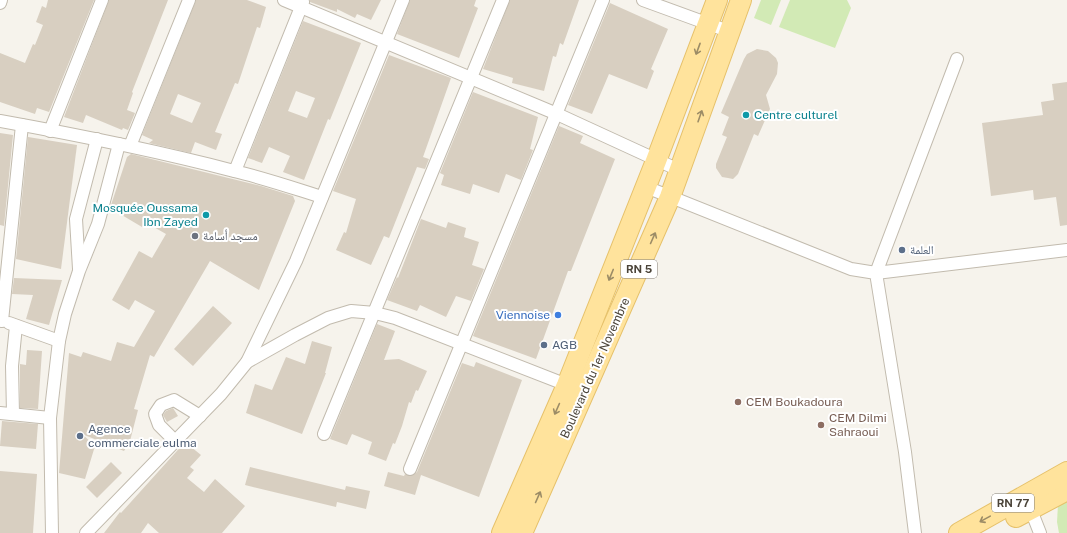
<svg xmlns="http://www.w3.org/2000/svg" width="1067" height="533" font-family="'Public Sans','Noto Naskh Arabic',sans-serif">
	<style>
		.green { fill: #d2eab5 }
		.building { fill: #d8cfc1; fill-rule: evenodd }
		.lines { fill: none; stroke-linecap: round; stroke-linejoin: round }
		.street-casing { stroke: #c2bbae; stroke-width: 14 }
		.primary-casing { stroke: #e6c16a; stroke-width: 22 }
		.street { stroke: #fff; stroke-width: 12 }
		.primary { stroke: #ffe39c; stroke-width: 20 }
		.oneway { stroke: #9c8c66 }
		.culture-dot { fill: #0f9aa8; stroke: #fff; stroke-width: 1.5 }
		.worship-dot { fill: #6b7280; stroke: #fff; stroke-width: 1.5 }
		.service-dot { fill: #5c6f8a; stroke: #fff; stroke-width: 1.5 }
		.shop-dot { fill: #3f7fe0; stroke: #fff; stroke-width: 1.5 }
		.education-dot { fill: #8d6e63; stroke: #fff; stroke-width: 1.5 }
		.labels { text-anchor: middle; stroke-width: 4; stroke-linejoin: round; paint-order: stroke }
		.shield { fill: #fff; stroke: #817c74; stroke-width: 1 }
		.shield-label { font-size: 11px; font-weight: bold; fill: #4b4439 }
		.culture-label { font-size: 12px; fill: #0d838f; stroke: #fff; text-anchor: start }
		.worship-label { font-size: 12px; fill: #5b616d; stroke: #fff; text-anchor: start }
		.service-label { font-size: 12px; fill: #4e5e75; stroke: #fff; text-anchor: start }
		.shop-label { font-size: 12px; fill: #366cbe; stroke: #fff; text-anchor: end }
		.street-label { font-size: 12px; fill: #4b4439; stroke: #fff }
		.education-label { font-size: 12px; fill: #785e54; stroke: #fff; text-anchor: start }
	</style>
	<rect width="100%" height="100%" fill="#f6f3ec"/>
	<g class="green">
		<polygon points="761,0 781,0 771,25 754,18"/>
		<polygon points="790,0 847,0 851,8 835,48 779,27"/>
		<polygon points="1067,500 1067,533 1059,533 1057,522 1058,505"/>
	</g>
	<g class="building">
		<polygon points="48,0 94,0 49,112 37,108 35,114 0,102 0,53 25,63 33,44 35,45 43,25 36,22 42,6 46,8"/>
		<polygon points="109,0 168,0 132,92 133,93 127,110 135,113 128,130 123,128 122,130 86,115 83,123 64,117"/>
		<path d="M196,0H247L266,7L260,28L257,27L238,84L235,83L215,132L222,134L216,150L195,142L191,153L149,143L153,140L142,135ZM178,94L201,103L192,123L170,114Z"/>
		<polygon points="310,0 381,0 371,20 357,14 355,18 337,9 337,12 310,2"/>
		<polygon points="410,0 476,0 474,6 478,8 459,58 397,34"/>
		<polygon points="510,0 579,0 563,45 560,43 556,57 553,56 544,91 512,83 513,78 483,69"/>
		<polygon points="610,3 668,29 651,69 654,71 647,89 609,74 592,114 568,105"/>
		<path d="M303,21L361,43L330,120L328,119L304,180L283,172L290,156L269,147L262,163L248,158ZM296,91L315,98L307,118L288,111Z"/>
		<polygon points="757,49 768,51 776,58 778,63 777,74 766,95 770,109 758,136 754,134 738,174 733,179 728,178 722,177 716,168 716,164 727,137 722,135 729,117 721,113 744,59 747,54"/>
		<polygon points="389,55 451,78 423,157 429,159 425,169 417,167 389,238 384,236 371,265 336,250 344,232 346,233 356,199 333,191"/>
		<polygon points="1067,82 1067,225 1060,226 1056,197 1034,200 1033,190 991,196 982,123 1043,115 1041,102 1054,100 1052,84"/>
		<polygon points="473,92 538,117 530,149 533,150 521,180 506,174 499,193 473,184 470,194 441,185 444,175 440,173"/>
		<polygon points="559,126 583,136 580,143 615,159 571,271 568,271 536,359 473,336"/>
		<polygon points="0,133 13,135 4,226 0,225"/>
		<polygon points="28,137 77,145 61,269 16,259"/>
		<polygon points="131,154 261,186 293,196 295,201 259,290 210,261 154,357 150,355 134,409 138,410 130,441 124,451 82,434 95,446 85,479 59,473 69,353 81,357 83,352 111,361 117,342 134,347 155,311 135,300 129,310 112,300 139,251 152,258 166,234 145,222 142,227 110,208 127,157"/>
		<polygon points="421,219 446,228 448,222 466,228 464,237 479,242 472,265 484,269 471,301 456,296 446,317 420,305 417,311 387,300 397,277 398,278"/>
		<polygon points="14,278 62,280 49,325 26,319 33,295 12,294"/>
		<polygon points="213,306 232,323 193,366 174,349"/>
		<polygon points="377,324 395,331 384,360 399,359 427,371 418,391 416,390 411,403 409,402 402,426 395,444 393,443 386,461 368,454 372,442 352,434 347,445 330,439"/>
		<polygon points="312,341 332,347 325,373 326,373 302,434 246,413 255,384 272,390 286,357 305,364"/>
		<polygon points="27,350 42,351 38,409 20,408 20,364 26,365"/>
		<polygon points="476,362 522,380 479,497 421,475 415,495 384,486 388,472 404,476 405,474 411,476 417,472 462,363 474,367"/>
		<polygon points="173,408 178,416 167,422 163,415 166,411"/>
		<polygon points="2,421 38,424 36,449 0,446"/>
		<polygon points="185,442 201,455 190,467 194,470 187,478 204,492 215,479 245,506 222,533 159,533 148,523 141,533 104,533 120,512 121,513"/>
		<polygon points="111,462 122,473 97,498 86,487"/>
		<polygon points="250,467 345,490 346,486 370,491 366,509 337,502 336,507 245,485"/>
		<polygon points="0,471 37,474 33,533 0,533"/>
	</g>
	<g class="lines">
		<defs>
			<g id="street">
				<polyline points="284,0 557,114 681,171"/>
				<polyline points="643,0 728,31"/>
				<polyline points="0,3 1,0"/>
				<polyline points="957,59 876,273 1067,250"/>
				<path d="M0,121C78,135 157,151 234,171C264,178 293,188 322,197"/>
				<polyline points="50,131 102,0"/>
				<polyline points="130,146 189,0"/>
				<polyline points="235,171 303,2"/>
				<polyline points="646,187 851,269 876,273 905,452 915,533"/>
				<polyline points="79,269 76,219 97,139"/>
				<polyline points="2,321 22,125"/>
				<polyline points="9,323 59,341"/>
				<polyline points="247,362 296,261 403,0"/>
				<polyline points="0,413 50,418"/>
				<polyline points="13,414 12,366 16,326"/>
				<polyline points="324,434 503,0"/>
				<polyline points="175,441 159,425 155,414 161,405 174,400 200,416"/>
				<polyline points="410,469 603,0"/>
				<polyline points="1029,505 1040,533"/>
				<polyline points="52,533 50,418 59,341 65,314 79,271 98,224 119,144"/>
				<polyline points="86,533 221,394 247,362 295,335 328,318 351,311 375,313 395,318 567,385"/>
			</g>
			<g id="primary">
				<polyline points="1016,517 1067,490"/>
				<polyline points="502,533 567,385 656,161 717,0"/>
				<polyline points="522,533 670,197 741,0"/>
				<polyline points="959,533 1067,472"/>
			</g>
		</defs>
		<use href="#street" class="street-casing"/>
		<use href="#primary" class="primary-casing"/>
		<use href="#street" class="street"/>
		<use href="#primary" class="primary"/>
	</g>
	<defs><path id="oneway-shaft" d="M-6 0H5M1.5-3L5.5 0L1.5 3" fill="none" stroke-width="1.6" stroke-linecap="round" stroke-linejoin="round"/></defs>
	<g class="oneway">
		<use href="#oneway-shaft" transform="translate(698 49) rotate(110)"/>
		<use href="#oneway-shaft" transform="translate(700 116) rotate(-71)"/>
		<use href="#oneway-shaft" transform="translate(653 238) rotate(-66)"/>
		<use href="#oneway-shaft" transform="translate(611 275) rotate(112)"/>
		<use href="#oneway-shaft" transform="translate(557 409) rotate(114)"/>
		<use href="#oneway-shaft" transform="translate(538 497) rotate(-66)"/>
		<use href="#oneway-shaft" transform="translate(985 519) rotate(151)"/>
	</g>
	<g class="culture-dot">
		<circle cx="746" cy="115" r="4"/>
		<circle cx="206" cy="215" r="4"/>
	</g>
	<circle class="worship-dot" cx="195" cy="236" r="4"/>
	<g class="service-dot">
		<circle cx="902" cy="250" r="4"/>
		<circle cx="544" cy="345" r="4"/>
		<circle cx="80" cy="436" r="4"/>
	</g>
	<circle class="shop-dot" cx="558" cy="315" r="4"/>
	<g class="education-dot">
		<circle cx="738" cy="402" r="4"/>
		<circle cx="821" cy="425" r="4"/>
	</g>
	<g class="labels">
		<g class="shield">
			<rect x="621" y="260" width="36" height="18" rx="3"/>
			<rect x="992" y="494" width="42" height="18" rx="3"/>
		</g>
		<g class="shield-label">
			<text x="639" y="273">RN 5</text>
			<text x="1013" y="507">RN 77</text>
		</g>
		<g class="culture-label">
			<text x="754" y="119">Centre culturel</text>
			<text x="198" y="212" text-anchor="end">Mosquée Oussama<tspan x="198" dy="14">Ibn Zayed</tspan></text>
		</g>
		<g class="worship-label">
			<text x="203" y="240">مسجد أسامة</text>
		</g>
		<g class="service-label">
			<text x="910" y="254">العلمة</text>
			<text x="552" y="349">AGB</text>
			<text x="88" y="433">Agence<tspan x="88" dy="14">commerciale eulma</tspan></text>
		</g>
		<g class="shop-label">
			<text x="550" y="319">Viennoise</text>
		</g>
		<g class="street-label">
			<text transform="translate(595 368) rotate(-66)" y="4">Boulevard du 1er Novembre</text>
		</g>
		<g class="education-label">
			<text x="746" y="406">CEM Boukadoura</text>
			<text x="829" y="422">CEM Dilmi<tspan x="829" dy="14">Sahraoui</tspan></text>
		</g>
	</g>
</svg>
